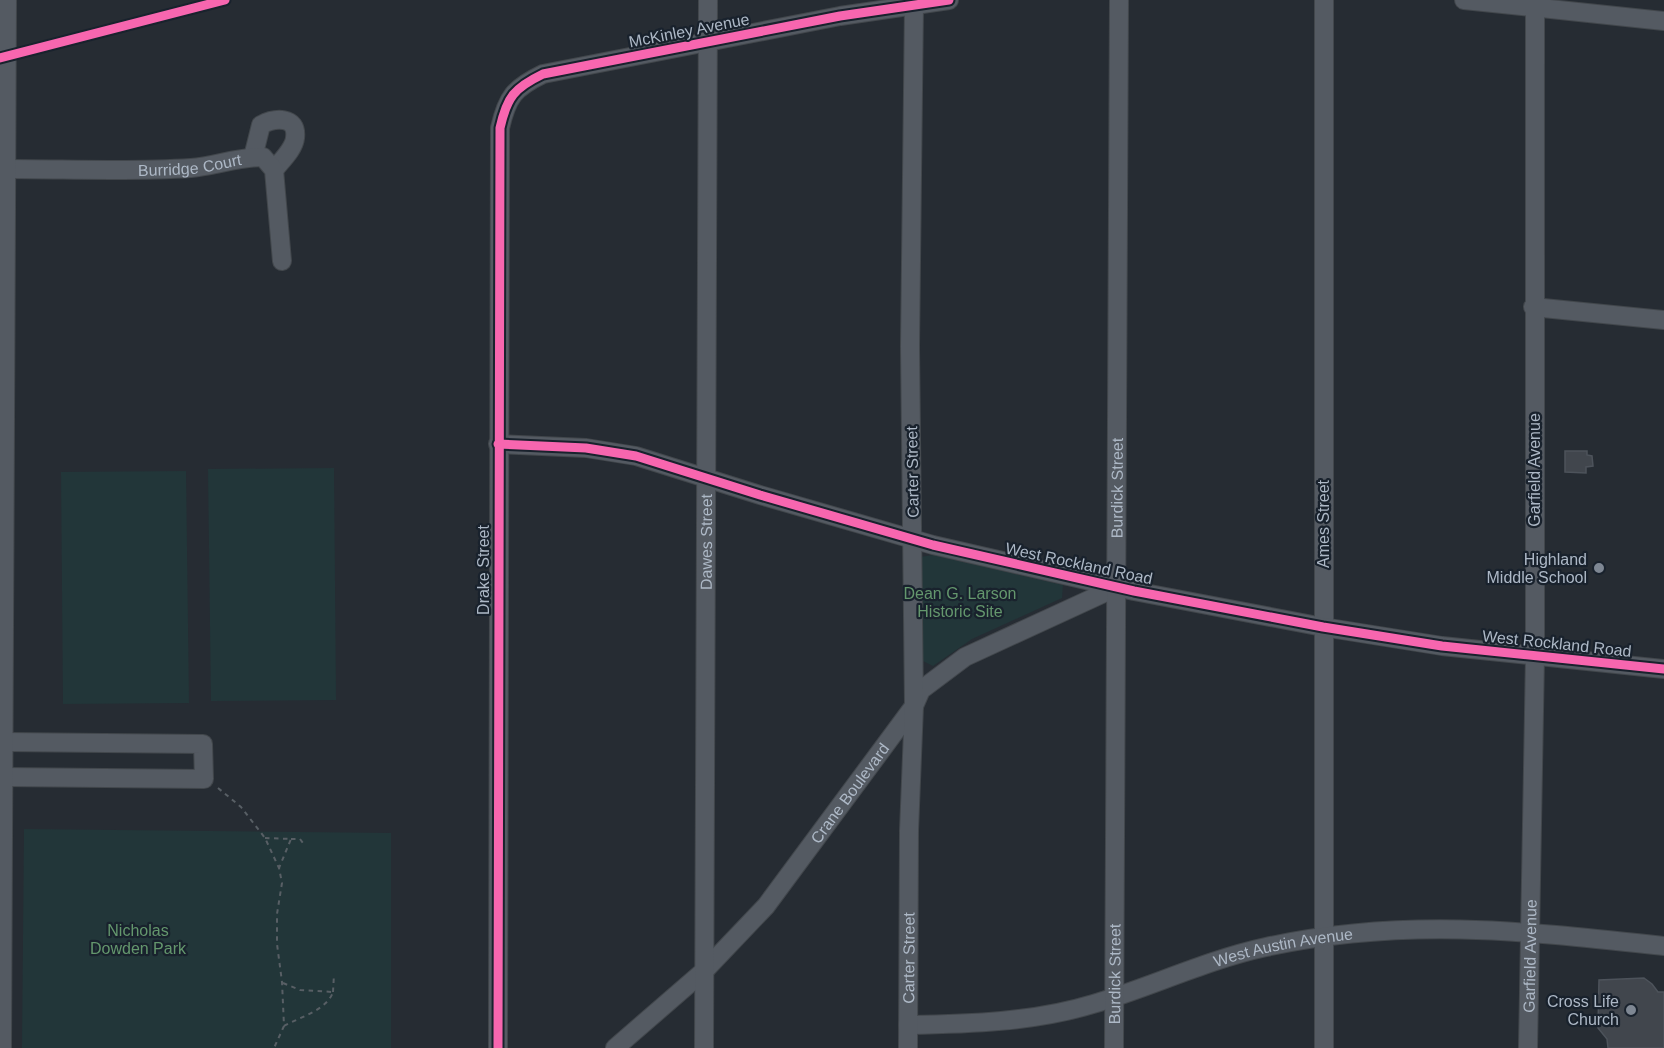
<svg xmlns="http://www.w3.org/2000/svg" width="1664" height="1048" font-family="Arial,sans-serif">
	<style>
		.green { fill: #223639 }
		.building { fill: #41464d; stroke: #4d535b; stroke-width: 1.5 }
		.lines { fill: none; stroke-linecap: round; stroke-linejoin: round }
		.minor-casing { stroke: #42474c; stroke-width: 20 }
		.path { stroke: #585f65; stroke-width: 2; stroke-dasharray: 4.5 4.5; stroke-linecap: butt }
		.minor { stroke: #545a62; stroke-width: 18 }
		.cycleway-casing { stroke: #19222d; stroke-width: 13 }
		.cycleway { stroke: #f766af; stroke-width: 9 }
		.poi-dot { fill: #7e8793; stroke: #19222d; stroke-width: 2 }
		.labels { text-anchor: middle; stroke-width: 4.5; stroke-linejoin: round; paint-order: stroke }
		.street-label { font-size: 16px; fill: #adb8c6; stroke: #19222d }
		.poi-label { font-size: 16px; fill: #adb8c6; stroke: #19222d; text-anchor: end }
		.park-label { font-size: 16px; fill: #64976d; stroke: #19222d }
	</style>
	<rect width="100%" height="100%" fill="#262c33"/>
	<g class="green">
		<polygon points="334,468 336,700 211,701 208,469"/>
		<polygon points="186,471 189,703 63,704 61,472"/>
		<polygon points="933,555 1063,585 1062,598 972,639 933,666 921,660 920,557"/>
		<polygon points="24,829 391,833 391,1048 22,1048"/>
	</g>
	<g class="building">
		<polygon points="1565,451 1587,451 1587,455 1592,456 1593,466 1586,467 1586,473 1565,472"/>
		<polygon points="1644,978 1652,984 1658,992 1664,992 1664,1048 1608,1048 1607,1039 1598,1028 1599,980"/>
	</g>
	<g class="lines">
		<defs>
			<g id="minor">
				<polyline points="1324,0 1324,1048"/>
				<polyline points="1464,0 1664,21"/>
				<path d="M253,157L261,125C274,118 298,115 295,138C294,149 281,161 274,170"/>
				<path id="s1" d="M7,169C68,169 130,172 191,168C215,166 238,157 263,157L274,170L282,261"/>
				<polyline points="1533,307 1664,320"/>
				<polyline points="498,444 586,448 636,456 760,495 933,545 1134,591 1323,627 1442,646 1664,669"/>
				<polyline points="4,777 204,779 203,744 5,742"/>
				<path id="s2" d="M908,1025C969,1024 1034,1022 1093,1004C1151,987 1206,960 1266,947C1405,917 1525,931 1664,946"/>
				<polyline points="2,1048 7,0"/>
				<path d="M498,1048L500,128C507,97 514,88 543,74L840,16L949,0"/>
				<path id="s3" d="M615,1048L705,970L766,906L914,706L921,690L965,657L1117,587"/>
				<path id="s4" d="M704,1048L708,0"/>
				<path id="s5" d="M908,1048L909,831L914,706L910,347L914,5"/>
				<path id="s6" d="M1114,1048L1119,0"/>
				<path id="s7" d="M1528,1048L1535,656V0"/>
			</g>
		</defs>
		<use href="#minor" class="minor-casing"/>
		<g class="path">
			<polyline points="218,788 241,807 265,838 279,868 282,883 277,914 277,944 282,982 284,1026 274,1048"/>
			<polyline points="265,838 291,839 279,868"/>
			<polyline points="291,839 300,839 303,843"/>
			<path d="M283,983L300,990L333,992C327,1010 300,1017 284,1026"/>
			<polyline points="333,992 334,974"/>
		</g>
		<use href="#minor" class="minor"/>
		<defs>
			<g id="cycleway">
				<polyline points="0,58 225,0"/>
				<polyline points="498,444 586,448 636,456 760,495 933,545 1134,591 1323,627 1442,646 1664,669"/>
				<path d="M498,1048L500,128C507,97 514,88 543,74L840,16L949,0"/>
			</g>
		</defs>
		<use href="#cycleway" class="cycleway-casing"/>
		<use href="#cycleway" class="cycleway"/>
	</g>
	<g class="poi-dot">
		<circle cx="1599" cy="568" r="6"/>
		<circle cx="1631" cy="1010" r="6"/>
	</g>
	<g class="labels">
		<g class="street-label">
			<text transform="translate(689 30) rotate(-11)" y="6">McKinley Avenue</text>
			<text dy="6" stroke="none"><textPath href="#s1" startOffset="183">Burridge Court</textPath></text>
			<text transform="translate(1534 470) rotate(-90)" y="6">Garfield Avenue</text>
			<text transform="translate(912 472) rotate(-91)" y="6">Carter Street</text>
			<text dy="6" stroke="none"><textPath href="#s6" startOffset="560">Burdick Street</textPath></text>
			<text transform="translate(1323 524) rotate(-90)" y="6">Ames Street</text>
			<text dy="6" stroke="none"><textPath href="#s4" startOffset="506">Dawes Street</textPath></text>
			<text transform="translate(1079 563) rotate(12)" y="6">West Rockland Road</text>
			<text transform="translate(483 570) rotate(-90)" y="6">Drake Street</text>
			<text transform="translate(1557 643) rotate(6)" y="6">West Rockland Road</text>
			<text dy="6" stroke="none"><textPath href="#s3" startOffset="348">Crane Boulevard</textPath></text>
			<text dy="6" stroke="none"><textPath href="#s2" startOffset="386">West Austin Avenue</textPath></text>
			<text dy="6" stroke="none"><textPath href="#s7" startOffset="92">Garfield Avenue</textPath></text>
			<text dy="6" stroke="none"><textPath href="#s5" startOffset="90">Carter Street</textPath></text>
			<text dy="6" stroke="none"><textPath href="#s6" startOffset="74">Burdick Street</textPath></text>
		</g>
		<g class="poi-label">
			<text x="1587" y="565">Highland<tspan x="1587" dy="18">Middle School</tspan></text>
			<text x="1619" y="1007">Cross Life<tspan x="1619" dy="18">Church</tspan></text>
		</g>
		<g class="park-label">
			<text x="960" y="599">Dean G. Larson<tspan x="960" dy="18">Historic Site</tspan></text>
			<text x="138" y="936">Nicholas<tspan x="138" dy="18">Dowden Park</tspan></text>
		</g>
	</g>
</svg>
